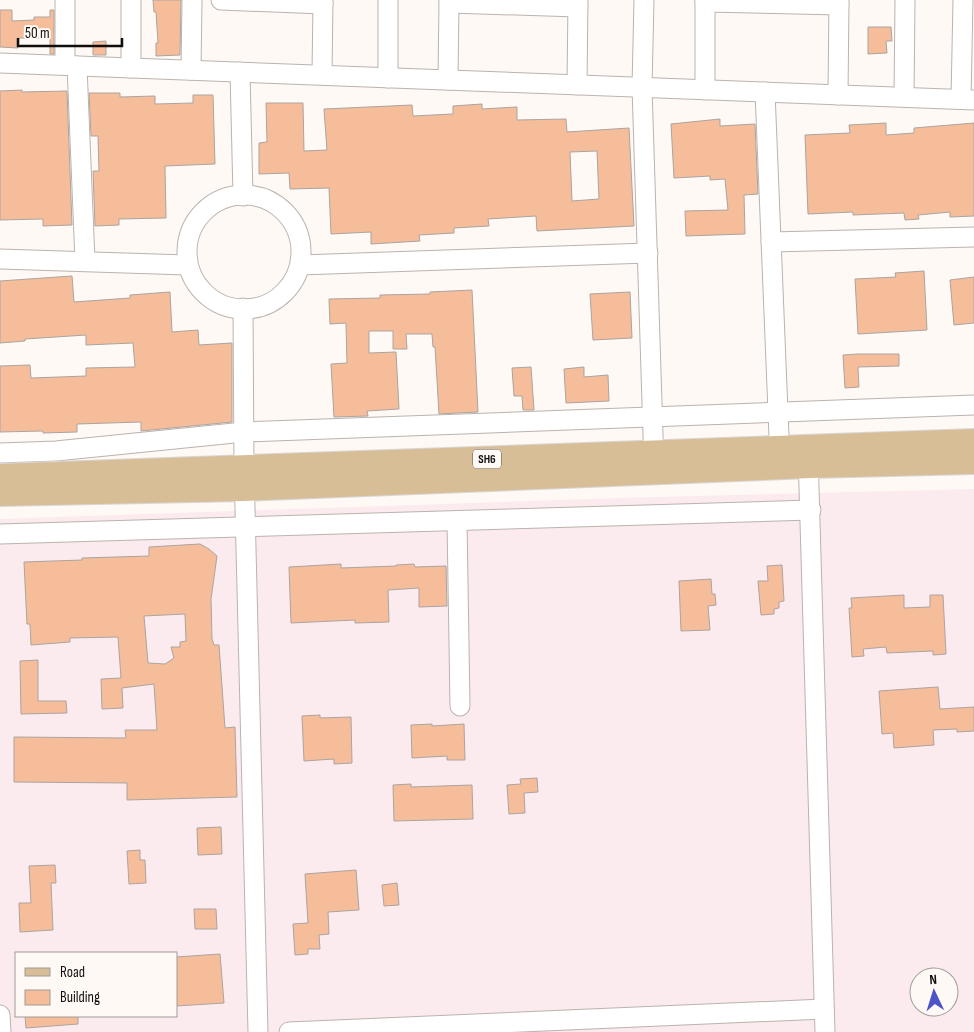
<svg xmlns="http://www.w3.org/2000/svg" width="974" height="1032" font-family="'Sofia Sans Condensed',sans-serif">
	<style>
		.industrial { fill: #fcebee; fill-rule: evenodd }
		.building { fill: #f6bd9a; stroke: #aba4a0; fill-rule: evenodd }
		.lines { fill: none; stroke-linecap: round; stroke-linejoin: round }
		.minor-casing { stroke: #bab3af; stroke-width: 21 }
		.major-casing { stroke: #d9d8d8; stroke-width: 26 }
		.minor { stroke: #fff; stroke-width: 19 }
		.major { stroke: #d8be97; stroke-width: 24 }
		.labels { text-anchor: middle; stroke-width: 5; stroke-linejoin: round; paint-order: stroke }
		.shield { fill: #fff9f5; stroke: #585453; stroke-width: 1 }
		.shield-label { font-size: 12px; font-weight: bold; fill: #100e0d }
	</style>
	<rect width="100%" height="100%" fill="#fff9f5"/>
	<path class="industrial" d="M974,489V1032H0V519L617,498ZM16,953H176V1016H16ZM919,977H949V1007H919Z"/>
	<g class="building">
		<polygon points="153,0 181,0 180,55 156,56 156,43 158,43 156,12 154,12"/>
		<polygon points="0,10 12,10 12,21 34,20 34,17 50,17 50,10 54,10 54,54 50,54 50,38 19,38 18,48 0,47"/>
		<polygon points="868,27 891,27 892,41 886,41 887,53 868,54"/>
		<polygon points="106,41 106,55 93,55 93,42"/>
		<polygon points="22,90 22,92 67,91 72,225 43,226 43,219 0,220 0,91"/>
		<polygon points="89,93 120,93 120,97 155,96 155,104 193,103 193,95 213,95 215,164 165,166 166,218 119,219 119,225 95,226 93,171 99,171 98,136 91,136"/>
		<path d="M266,103H303L304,151L327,150L324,109L412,105L413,116L453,114V106L482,104V109L517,107V120L566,119L567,132L629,128L634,226L537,231L536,216L488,219L489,226L454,228V233L419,235L420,241L371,244V232L331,234L329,188L290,189L289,173L259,174V143L267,142ZM597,151L599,199L572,201L570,152Z"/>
		<polygon points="720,119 720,126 755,124 758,194 744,195 745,234 686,236 685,211 728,210 725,179 710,180 710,176 674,178 671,124"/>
		<polygon points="886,123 886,135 914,133 914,128 974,123 974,216 950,217 950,212 918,215 919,219 905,220 904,213 853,215 853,212 808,214 805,135 850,133 849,125"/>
		<polygon points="924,271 927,330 858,334 855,279 896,277 895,273"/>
		<polygon points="72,276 74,302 130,298 130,295 170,292 172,332 198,330 199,345 232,343 232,422 141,431 141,422 77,424 77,432 43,433 43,431 0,432 0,366 30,365 31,378 86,376 86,368 135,367 133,343 86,345 86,335 25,339 25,341 0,343 0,281"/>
		<polygon points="974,277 974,323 954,325 950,280"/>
		<polygon points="472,290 478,412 439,414 435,347 433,347 432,334 406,334 407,349 393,349 393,331 369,331 369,353 396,352 399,409 367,411 368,416 334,417 331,364 347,363 346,323 330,324 329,299 380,298 380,295 430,294 430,292"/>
		<polygon points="630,292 632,338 593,340 590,294"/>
		<polygon points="858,354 899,354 899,366 858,367 859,387 845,388 843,355"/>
		<polygon points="531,367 534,410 523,410 522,396 514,396 512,368"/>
		<polygon points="584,367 584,377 608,375 609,401 566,403 564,369"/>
		<path d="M200,544L209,549L217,556L211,599L212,639L214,645H219L225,728L235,727L237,797L127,800V783L14,782V737L126,738L125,730H157L154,684L122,688L123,708L102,709L101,679L121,678L118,637L70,638V642L31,645L30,624H27L24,562L82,560V558L149,556V547ZM185,614L186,641L180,642V647H171L174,658L165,664L148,663L144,616Z"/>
		<polygon points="341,564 341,568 396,566 396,565 414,564 415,567 446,566 447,606 419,607 419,588 388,590 389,622 355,623 355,620 291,623 289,567"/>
		<polygon points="782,565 784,601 779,602 779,608 774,609 774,614 761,615 758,581 768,581 767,566"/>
		<polygon points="711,579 712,594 715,594 716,605 708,606 710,630 681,631 679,581"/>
		<polygon points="904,595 904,608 930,607 930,595 943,595 946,654 933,655 933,651 887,653 886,647 863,649 864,656 852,657 849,608 852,608 851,598"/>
		<polygon points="38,660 38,701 66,701 67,713 21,714 20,661"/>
		<polygon points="938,687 940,709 974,707 974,731 957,732 957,729 933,730 934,745 894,748 893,733 882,734 879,691"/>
		<polygon points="320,715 320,718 351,717 352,763 334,764 334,759 304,761 302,716"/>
		<polygon points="432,724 432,726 464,724 465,760 447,760 447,756 412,758 411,725"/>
		<polygon points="537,778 538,792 524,793 525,813 509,814 507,785 521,784 520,779"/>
		<polygon points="411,784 411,787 472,785 473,819 394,821 393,785"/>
		<polygon points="221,827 222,854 198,855 197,828"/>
		<polygon points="140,850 140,860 145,860 146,883 129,884 127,851"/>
		<polygon points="55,865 56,883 51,883 53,930 20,932 19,903 31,903 29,866"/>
		<polygon points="356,870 359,910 328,912 329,934 319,935 320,949 308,949 308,954 295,955 293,924 308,923 305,874"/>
		<polygon points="397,883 399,905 384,906 382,885"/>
		<polygon points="194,909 216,909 217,929 195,929"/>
		<polygon points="220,954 224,1003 176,1006 176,957"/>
		<polygon points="25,1016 78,1016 78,1024 26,1028"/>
	</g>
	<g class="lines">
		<defs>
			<g id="minor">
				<polyline points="131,0 131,68"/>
				<polyline points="221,0 323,4"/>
				<polyline points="388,0 388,78"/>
				<polyline points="644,0 642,87 654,466"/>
				<polyline points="705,2 839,5"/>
				<polyline points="449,3 578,7"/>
				<polyline points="0,63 974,100"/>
				<polyline points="65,65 65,0"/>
				<polyline points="77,66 85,261"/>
				<polyline points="191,70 192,0"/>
				<polyline points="240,72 243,196"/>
				<polyline points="322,75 323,0"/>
				<polyline points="448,80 449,0"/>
				<polyline points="577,85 578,0"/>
				<polyline points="705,90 705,0"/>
				<polyline points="765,92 780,461"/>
				<polyline points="838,95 839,0"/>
				<polyline points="904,97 905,0"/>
				<polyline points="961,99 963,0"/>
				<circle cx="244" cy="252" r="57"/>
				<polyline points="771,242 974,237"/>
				<polyline points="0,259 187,265"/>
				<polyline points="300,265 648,253"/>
				<polyline points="243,308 244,468 258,1032"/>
				<polyline points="0,453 56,451 244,432 974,405"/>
				<polyline points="808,454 825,1032"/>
				<polyline points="457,521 460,706"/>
				<polyline points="0,534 811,510"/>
				<polyline points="0,1015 1,1032"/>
				<polyline points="289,1032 824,1009"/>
			</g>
			<g id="major">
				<polyline points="0,476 974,441"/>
				<polyline points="0,494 244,489 810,466 974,462"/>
			</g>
		</defs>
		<use href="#minor" class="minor-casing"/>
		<use href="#major" class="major-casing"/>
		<use href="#minor" class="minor"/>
		<use href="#major" class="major"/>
	</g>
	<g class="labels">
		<rect class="shield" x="473" y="449.5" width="28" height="19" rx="4"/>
		<g class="shield-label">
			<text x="487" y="463">SH6</text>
		</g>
	</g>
	<rect x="15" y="952" width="162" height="65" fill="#fff9f5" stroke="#9f9b98"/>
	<rect x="25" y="968" width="25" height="8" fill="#d8be97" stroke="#9f9b98"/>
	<text x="60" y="977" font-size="15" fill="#100e0d">Road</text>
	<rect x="25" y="990" width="25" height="15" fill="#f6bd9a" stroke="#9f9b98"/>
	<text x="60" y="1002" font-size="15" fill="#100e0d">Building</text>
	<g transform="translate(934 992) rotate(356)"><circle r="24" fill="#fff9f5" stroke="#9f9b98"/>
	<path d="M0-4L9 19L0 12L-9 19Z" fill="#4d54ca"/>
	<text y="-8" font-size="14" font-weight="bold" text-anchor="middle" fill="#100e0d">N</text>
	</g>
	<path d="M18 38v8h104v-8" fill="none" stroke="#100e0d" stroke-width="2.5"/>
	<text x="25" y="38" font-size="15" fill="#100e0d" stroke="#fff9f5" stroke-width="4" paint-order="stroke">50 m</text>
</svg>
